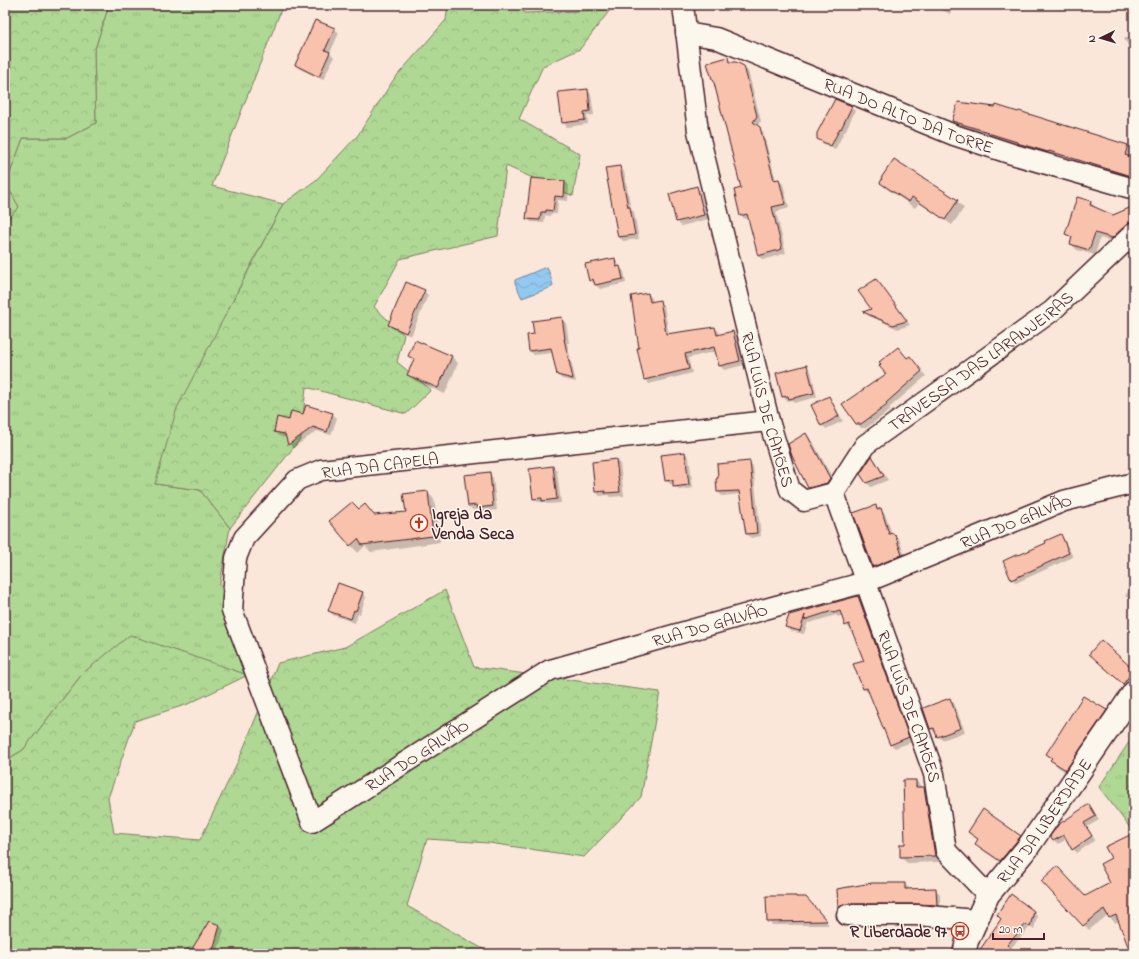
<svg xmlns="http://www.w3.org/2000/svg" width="1139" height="959" font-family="'Indie Flower',sans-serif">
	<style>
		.grass { fill: url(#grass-tufts); stroke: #7c7c60 }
		.forest { fill: url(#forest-crowns); stroke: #7c7c60 }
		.water { fill: url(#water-waves); stroke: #7585a1 }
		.shadow { fill: #0003 }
		.building { fill: #f9c2ac; stroke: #4a1f2b }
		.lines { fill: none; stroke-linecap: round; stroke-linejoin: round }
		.minor-casing { stroke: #4a1f2b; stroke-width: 23 }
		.tertiary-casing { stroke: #4a1f2b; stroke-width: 25 }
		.minor { stroke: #fbf7ec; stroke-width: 20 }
		.tertiary { stroke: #fbf7ec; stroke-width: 22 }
		.labels { text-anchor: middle; stroke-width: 3; stroke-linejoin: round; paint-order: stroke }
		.street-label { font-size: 17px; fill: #4a1f2b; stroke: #fbf7ec }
		.poi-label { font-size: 17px; font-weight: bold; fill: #4a1f2b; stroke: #fbf7ec; text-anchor: start }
	</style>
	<defs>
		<pattern id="grass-tufts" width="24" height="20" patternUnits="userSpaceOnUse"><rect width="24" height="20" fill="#afd894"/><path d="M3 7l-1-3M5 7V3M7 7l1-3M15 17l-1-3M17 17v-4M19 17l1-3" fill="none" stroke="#98b980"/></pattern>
		<pattern id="forest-crowns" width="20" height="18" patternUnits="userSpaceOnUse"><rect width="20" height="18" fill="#afd894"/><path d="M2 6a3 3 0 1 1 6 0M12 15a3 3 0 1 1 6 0" fill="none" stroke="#98b980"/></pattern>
		<pattern id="water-waves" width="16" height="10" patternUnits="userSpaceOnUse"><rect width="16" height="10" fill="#92c9f0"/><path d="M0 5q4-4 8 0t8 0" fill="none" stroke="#7facce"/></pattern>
	</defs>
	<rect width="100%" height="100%" fill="#fae7d9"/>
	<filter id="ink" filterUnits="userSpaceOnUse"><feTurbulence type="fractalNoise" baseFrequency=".025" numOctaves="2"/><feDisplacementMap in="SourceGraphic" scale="8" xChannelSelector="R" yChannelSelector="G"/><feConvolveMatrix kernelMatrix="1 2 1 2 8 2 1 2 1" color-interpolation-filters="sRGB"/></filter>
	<g filter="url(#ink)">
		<g class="grass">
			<polygon points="109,5 283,5 212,186 283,204 238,290 155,484 200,490 230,528 220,583 248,675 83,673 23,750 5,761 5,222 19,207 6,184 23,138 67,138 96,123 94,52"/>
			<polygon points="1134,735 1134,833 1099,787"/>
		</g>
		<g class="forest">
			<polygon points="5,5 109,5 94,52 96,123 67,138 23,138 6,184 19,207 5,222"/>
			<polygon points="448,5 523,5 524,13 610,10 580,49 543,66 519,119 580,154 573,196 506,166 498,236 400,259 374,307 404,335 397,362 431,390 406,414 306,387 301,438 230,528 200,490 155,484 177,408 283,204 316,180 358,135 394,79 446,20"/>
			<polygon points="445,590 474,667 660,692 641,797 584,857 489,843 427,839 407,906 492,954 5,954 5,761 23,750 83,673 130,635 248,675 188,704 135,721 108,798 114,833 200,840 240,757 278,663 345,647"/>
		</g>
		<polygon class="water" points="546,267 548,269 553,285 552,287 522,298 515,283 515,280"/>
		<g class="shadow">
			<polygon points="937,5 955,5 950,14 938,8 936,6"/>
			<polygon points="316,21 335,29 339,33 330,53 334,57 323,80 300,69 296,65"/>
			<polygon points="1134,33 1134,80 1132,78 1133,70 1131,68 1132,57 1128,49 1129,47 1124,39"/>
			<polygon points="728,59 732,63 743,67 748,71 761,121 757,126 763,132 776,180 778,180 783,184 789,208 776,212 786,253 763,260 759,256 749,218 745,219 741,215 742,189"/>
			<polygon points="587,90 591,94 594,115 587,116 588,124 567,127 563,122"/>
			<polygon points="851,107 855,111 845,132 844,132 835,150 822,143 818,138"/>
			<polygon points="1019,112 1134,147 1134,179 1053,154 1052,156 1022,147 1020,145 993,137 991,135 957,125 953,120"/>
			<polygon points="894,160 957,201 964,208 952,225 919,203 915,208 887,189 881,183"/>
			<polygon points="620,167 624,171 631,209 634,212 639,239 623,241 619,237"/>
			<polygon points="565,182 569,186 568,201 558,200 557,214 550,214 550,216 545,215 544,223 531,222 527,218"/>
			<polygon points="696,187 700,191 708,219 681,226 677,221"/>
			<polygon points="1091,202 1096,208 1096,209 1113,216 1134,207 1134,229 1118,243 1100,238 1095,255 1077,250 1071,244 1072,240 1067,234"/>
			<polygon points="614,259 618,263 619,267 624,271 626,283 600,289 590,280"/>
			<polygon points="880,284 910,325 898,329 869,316 865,313 873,310"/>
			<polygon points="424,291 428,295 411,336 393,329 389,325"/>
			<polygon points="648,294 652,298 653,303 660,302 664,306 669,335 715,328 719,332 720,335 733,332 737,336 744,365 724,370 720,366 717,351 688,358 692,373 649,384 645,379 641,348"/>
			<polygon points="562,318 566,322 569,343 567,343 576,382 562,379 557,374 552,353 534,355 530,351 528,336 535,335"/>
			<polygon points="1132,341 1134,342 1134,374 1131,371"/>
			<polygon points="410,356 452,357 458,363 445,394 415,381 408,375 414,361"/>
			<polygon points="908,359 914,362 926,376 889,408 891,410 866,428 861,428 857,423 887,374"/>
			<polygon points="806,367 811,371 817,397 794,403 792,400 787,401 783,397"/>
			<polygon points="828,397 832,401 843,421 826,429 822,425"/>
			<polygon points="332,414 337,418 331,435 317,431 293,448 289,444 287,438 279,436 275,432 278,418 290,421 304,415"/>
			<polygon points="806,434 812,440 836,485 815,494 809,487"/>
			<polygon points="685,453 689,457 693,488 679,490 674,486 674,484 670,484 666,480"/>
			<polygon points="872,457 876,461 888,480 871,487 866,482"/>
			<polygon points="616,460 620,464 624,496 610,497 608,495 600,496 596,492"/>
			<polygon points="749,462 753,466 761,536 751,538 747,534 741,494 722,496 718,492"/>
			<polygon points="553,467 557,471 561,503 547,504 544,502 538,502 534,498 530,469"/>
			<polygon points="489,473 493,478 497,510 482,512 479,509 473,510 468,505"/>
			<polygon points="427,492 434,499 440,542 371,552 365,546 358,553 330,521 360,510 375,516 407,513"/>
			<polygon points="875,506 885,514 892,534 895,535 899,539 906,559 878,570 873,566"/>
			<polygon points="1060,535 1064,539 1073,557 1016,583 1012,579 1019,556 1047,543"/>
			<polygon points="1134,582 1134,603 1125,596"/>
			<polygon points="362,592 366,597 360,614 358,614 355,623 333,615 329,611"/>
			<polygon points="858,597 862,601 912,742 895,748 890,744 870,692 868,693 864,689 865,662 852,629 850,629 846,625 842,615 838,617 836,615 809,623 808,622 804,634 790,631 786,627 789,615"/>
			<polygon points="1101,642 1134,672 1134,680 1128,687 1094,658"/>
			<polygon points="950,699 954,703 965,732 942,740 938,736 937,732 935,733 931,729"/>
			<polygon points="1106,711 1112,717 1072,776 1058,767 1051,760 1052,759 1048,754"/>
			<polygon points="916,781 930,795 941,862 907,863 901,857 906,845"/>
			<polygon points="1089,805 1092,809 1099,820 1087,827 1095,840 1077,853 1073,849 1067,839 1058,844 1054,840"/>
			<polygon points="969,832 1020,836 1024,840 1004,865 980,848 976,844 979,840"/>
			<polygon points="1134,839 1134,954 1132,954 1119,921 1115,923 1108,915 1089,930 1042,881 1085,897 1111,884 1113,859"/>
			<polygon points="904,884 909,888 909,890 936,890 940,894 940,909 842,912 839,908 838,890"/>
			<polygon points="810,902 829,925 772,925 768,921"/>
			<polygon points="1033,912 1037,916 1034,930 1030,927 1010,949 1016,954 977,954 980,947 983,947"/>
			<polygon points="220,926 224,930 217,954 186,954 184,949 196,945"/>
			<polygon points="690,946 693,949 692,949 694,954 675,954"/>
			<polygon points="1070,950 1074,954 1060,954"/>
		</g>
		<g class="building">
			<polygon points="315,20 335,28 325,50 330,52 319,77 295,65"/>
			<polygon points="728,57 729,62 736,62 744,66 757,116 753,122 760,127 774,180 779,179 785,204 772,207 782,249 758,256 747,214 740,216 734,190 741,188 713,79 712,79 707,63"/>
			<polygon points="588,89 590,111 584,112 585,120 562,123 558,92"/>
			<polygon points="835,99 852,106 841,129 840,128 831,146 817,139 817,133"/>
			<polygon points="958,102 995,107 996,105 1018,112 1019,111 1128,145 1125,155 1134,158 1134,177 1049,151 1048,152 1017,143 1017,142 988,133 988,132 952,121"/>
			<polygon points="894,159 958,200 945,220 912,197 909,202 880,183 882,179 881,178"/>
			<polygon points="620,166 628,207 630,207 635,235 618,237 605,168"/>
			<polygon points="531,178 565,181 564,197 555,196 553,211 546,210 546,212 541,212 540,220 526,219"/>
			<polygon points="697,186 704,215 676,222 669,194"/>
			<polygon points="1077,197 1091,201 1090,205 1113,215 1134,206 1134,222 1131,222 1126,225 1112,238 1095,233 1089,250 1070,244 1072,237 1065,234"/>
			<polygon points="615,258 616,267 620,266 623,279 595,285 593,279 589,281 585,264"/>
			<polygon points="876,279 881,285 907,321 893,325 863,312 871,309 858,291"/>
			<polygon points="406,282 425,290 406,333 388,325"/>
			<polygon points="648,293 650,302 660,300 666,334 715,327 717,335 733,331 740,361 719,366 714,347 685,354 689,369 644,380 637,348 639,348 631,296"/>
			<polygon points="562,317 565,339 564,339 573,379 557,375 551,348 529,351 527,335 534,334 532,321"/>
			<polygon points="415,340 452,356 438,388 407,375 414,359 408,356"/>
			<polygon points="898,347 907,358 910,356 922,371 886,403 887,405 861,424 856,424 842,404 886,374 879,366 881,364 879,362"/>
			<polygon points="807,365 814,393 789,399 788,396 782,397 776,373"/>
			<polygon points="829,396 839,416 821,426 811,405"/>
			<polygon points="306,405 333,413 327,432 313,427 288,445 285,434 274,432 277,417 289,420 291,411 303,414"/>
			<polygon points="806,433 830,478 827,483 808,488 792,456 788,444"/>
			<polygon points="685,452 689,485 673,487 673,480 665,481 661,455"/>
			<polygon points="872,456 884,476 866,483 860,474"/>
			<polygon points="616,459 620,492 605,493 605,491 595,492 592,462"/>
			<polygon points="750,461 757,533 746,534 739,491 717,492 716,479 718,478 717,464"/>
			<polygon points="553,466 557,499 542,501 542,498 533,499 529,469"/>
			<polygon points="490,472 493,506 477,508 476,505 468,506 464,475"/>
			<polygon points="428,491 433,536 362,545 358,539 350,546 329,521 352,502 359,509 365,504 374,515 406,512 403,494"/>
			<polygon points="876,505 877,510 881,508 889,534 893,533 894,535 895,534 902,555 873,567 853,513"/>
			<polygon points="1061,534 1069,553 1011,580 1003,561 1018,554 1019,555 1046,543 1045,541"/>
			<polygon points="338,583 363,592 356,611 354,610 351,619 328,611"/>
			<polygon points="858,596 909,737 890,745 867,688 863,689 853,664 864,661 849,624 845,626 840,611 833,613 832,611 804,620 805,615 800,631 785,627 789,615"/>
			<polygon points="1101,640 1134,670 1123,684 1089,654"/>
			<polygon points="1083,696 1107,710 1066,770 1050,760 1052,758 1046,754"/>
			<polygon points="950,698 961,728 937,737 934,728 930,729 923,708"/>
			<polygon points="903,780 916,780 916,787 924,787 935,856 900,857 900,844 905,844"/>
			<polygon points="1089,804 1096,816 1084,823 1092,836 1072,850 1064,835 1053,841 1050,836 1058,825"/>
			<polygon points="983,809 1021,836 1000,861 975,844 978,839 968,832"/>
			<polygon points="1134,833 1134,954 1131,954 1116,915 1109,918 1104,909 1083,926 1041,881 1057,866 1085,896 1110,883 1100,864 1111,858 1105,847"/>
			<polygon points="872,883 905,883 905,889 936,888 937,905 917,904 847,904 842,905 838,909 837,889"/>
			<polygon points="1011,894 1034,911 1030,927 1026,924 1007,945 1017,954 977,954 1001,919 997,915"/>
			<polygon points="766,896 796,896 796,897 806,897 827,921 767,922"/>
			<polygon points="209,921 220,925 212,954 189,954"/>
		</g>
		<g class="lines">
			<defs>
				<g id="minor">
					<path id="s1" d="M683,5L698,131L769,421L790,490L804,501L834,493L934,774L946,851L988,895"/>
					<path id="s2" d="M686,33L716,38L954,135L1012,154L1134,189"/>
					<path id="s3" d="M769,421L321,470L297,480L244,538L236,558L232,610L312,822L550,670L776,606L866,582L1064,501L1134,483"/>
					<path id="s4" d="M834,493L865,445L1052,311L1134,233"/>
					<polyline points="847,915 917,915 976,920"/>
				</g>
				<g id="tertiary">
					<path id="s5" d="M964,954L967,941L988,895L1028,847L1134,692"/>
				</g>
			</defs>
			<use href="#minor" class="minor-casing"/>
			<use href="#tertiary" class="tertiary-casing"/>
			<use href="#minor" class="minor"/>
			<use href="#tertiary" class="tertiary"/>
		</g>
	</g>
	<defs>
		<symbol id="church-ring" viewBox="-11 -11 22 22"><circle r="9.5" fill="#fbf7ec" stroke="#c8321e" stroke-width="1.5"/><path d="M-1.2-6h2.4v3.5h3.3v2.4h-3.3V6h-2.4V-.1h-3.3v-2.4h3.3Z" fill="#c8321e"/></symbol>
		<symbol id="bus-ring" viewBox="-11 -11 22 22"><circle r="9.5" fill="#fbf7ec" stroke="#c8321e" stroke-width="1.5"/><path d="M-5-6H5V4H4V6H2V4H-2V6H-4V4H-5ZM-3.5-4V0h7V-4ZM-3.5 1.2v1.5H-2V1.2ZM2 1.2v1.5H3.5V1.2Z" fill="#c8321e"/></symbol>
	</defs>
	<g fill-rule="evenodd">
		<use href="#church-ring" x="409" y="513" width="20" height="20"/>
		<use href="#bus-ring" x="950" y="921" width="20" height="20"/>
	</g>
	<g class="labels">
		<g class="street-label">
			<text dy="6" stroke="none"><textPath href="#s2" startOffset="238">RUA DO ALTO DA TORRE</textPath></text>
			<text dy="6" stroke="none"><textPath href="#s4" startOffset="200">TRAVESSA DAS LARANJEIRAS</textPath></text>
			<text dy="6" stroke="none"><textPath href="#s1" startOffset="414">RUA LUÍS DE CAMÕES</textPath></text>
			<text transform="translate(380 465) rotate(-7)" y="6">RUA DA CAPELA</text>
			<text dy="6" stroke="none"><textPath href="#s3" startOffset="1628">RUA DO GALVÃO</textPath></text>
			<text dy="6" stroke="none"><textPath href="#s3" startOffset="1304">RUA DO GALVÃO</textPath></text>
			<text dy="6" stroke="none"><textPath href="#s1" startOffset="773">RUA LUÍS DE CAMÕES</textPath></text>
			<text dy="6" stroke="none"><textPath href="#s3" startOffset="980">RUA DO GALVÃO</textPath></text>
			<text dy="6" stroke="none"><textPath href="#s5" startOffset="157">RUA DA LIBERDADE</textPath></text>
		</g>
		<g class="poi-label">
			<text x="432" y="519">Igreja da<tspan x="432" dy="20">Venda Seca</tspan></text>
			<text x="947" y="937" text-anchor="end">R Liberdade 97</text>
		</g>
	</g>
	<rect width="1139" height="959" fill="none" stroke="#fbf7ec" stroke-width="20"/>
	<rect x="10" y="10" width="1119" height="939" fill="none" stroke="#4a1f2b" stroke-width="1.5" filter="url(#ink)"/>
	<g transform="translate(1101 38) rotate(265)" stroke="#fbf7ec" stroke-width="3" paint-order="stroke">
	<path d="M0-3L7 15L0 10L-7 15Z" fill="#4a1f2b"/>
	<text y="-6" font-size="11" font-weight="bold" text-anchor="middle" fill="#4a1f2b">N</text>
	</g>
	<path d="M993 933v6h51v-6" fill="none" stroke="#4a1f2b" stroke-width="2"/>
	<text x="999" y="933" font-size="12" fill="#4a1f2b" stroke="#fbf7ec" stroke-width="3" paint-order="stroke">20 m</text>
</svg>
